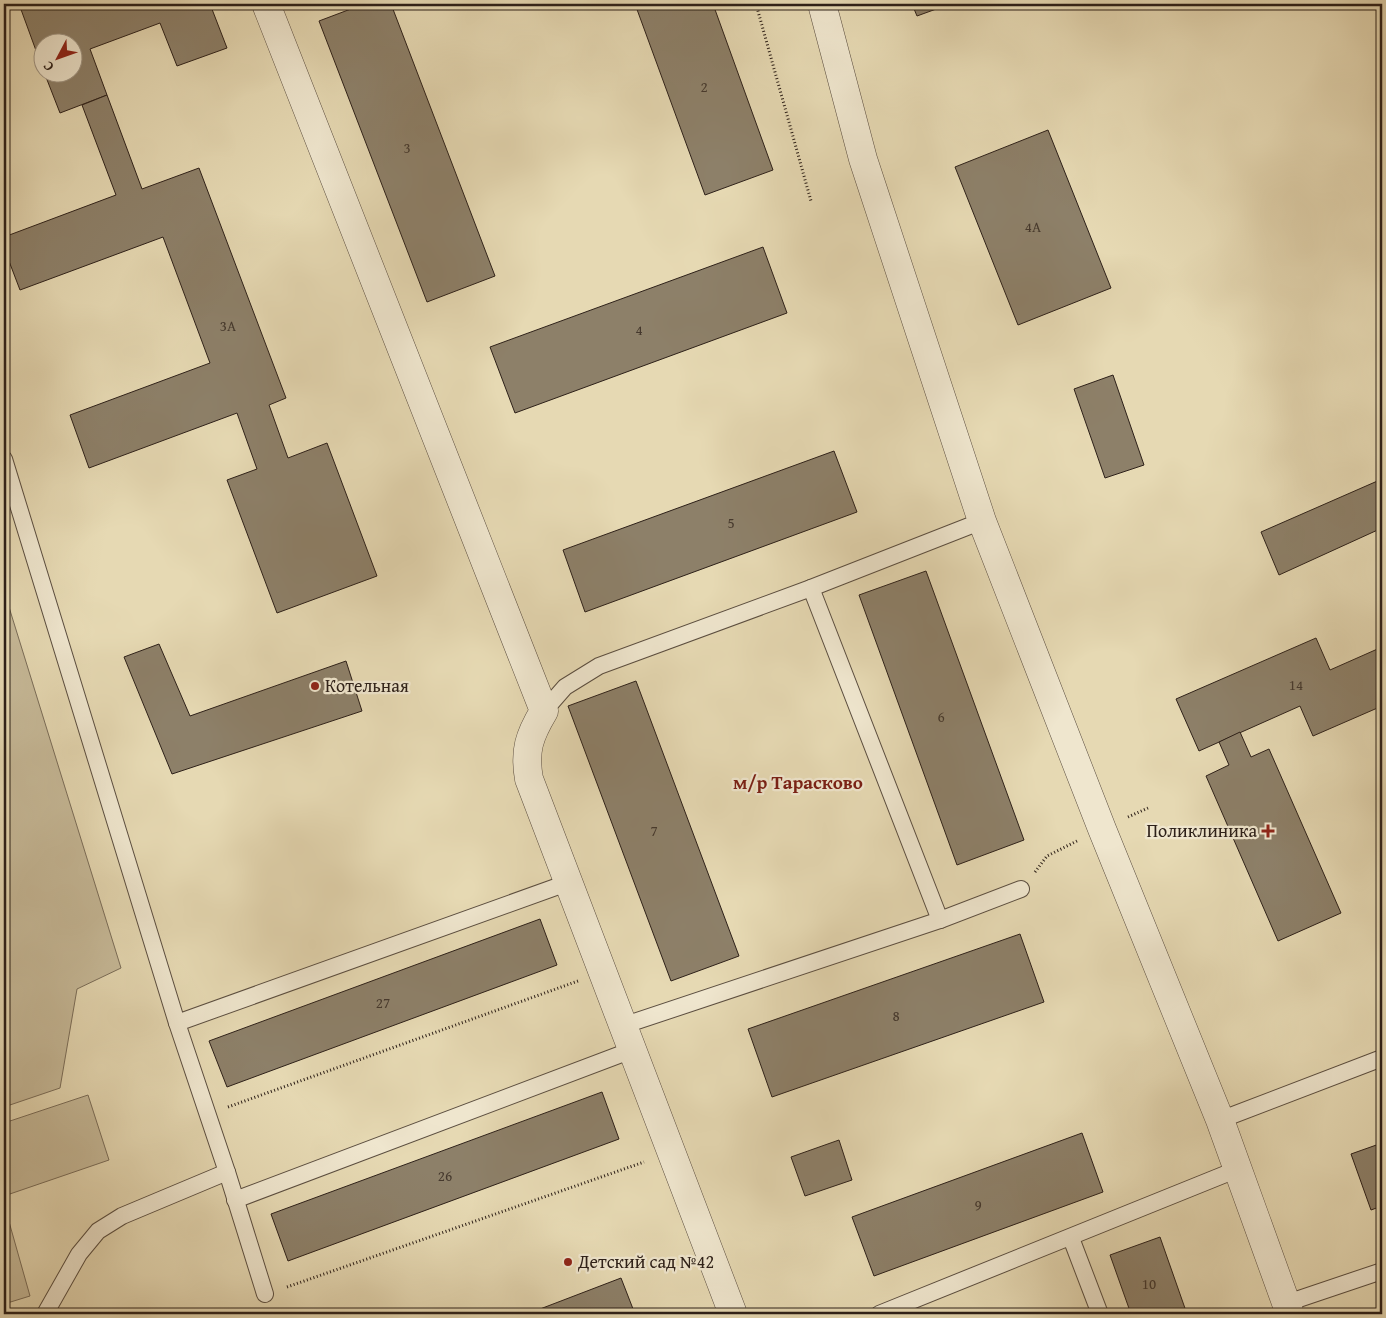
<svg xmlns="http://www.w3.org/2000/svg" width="1386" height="1318" font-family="'Gentium Book Plus',serif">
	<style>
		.green { fill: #c7ba99; stroke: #7a6d59 }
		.building { fill: #8d8069; stroke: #2d2019 }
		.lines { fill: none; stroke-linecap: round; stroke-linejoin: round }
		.service-casing { stroke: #5b4e40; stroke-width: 18 }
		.minor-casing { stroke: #5b4e40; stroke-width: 29 }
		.tertiary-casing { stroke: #5b4e40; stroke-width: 29 }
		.path { stroke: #2d2019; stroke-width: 3; stroke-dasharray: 1 2.5; stroke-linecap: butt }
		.service { stroke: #efe6ce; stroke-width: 16 }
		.minor { stroke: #efe6ce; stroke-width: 28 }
		.tertiary { stroke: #efe6ce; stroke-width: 28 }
		.poi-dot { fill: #8f2418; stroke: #efe6ce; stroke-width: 2 }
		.labels { text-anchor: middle; stroke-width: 4.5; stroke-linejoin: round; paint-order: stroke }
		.number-label { font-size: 15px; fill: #45382d }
		.poi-label { font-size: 18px; fill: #2d2019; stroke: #efe6ce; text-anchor: start }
		.neighbourhood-label { font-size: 19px; font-weight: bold; fill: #7a1f14; stroke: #efe6ce }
	</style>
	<rect width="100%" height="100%" fill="#e6d9b3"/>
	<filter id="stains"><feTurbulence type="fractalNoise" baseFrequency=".004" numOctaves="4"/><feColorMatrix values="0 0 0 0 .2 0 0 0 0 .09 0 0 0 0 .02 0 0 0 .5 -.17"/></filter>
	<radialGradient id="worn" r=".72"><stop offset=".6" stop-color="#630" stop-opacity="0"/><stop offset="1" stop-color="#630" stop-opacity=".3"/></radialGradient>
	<g class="green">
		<polygon points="4,591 121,968 77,989 60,1088 4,1107"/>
		<polygon points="88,1095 109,1160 4,1196 4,1123"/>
		<polygon points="4,1204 30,1296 4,1304"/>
	</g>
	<g class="building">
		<polygon points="19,4 210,4 227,48 177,66 160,23 90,49 107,95 60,113 44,72 72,72 72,42 42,42 42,67"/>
		<polygon points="364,4 391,4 495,276 427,302 319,21"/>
		<polygon points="635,4 713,4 773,170 705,195"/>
		<polygon points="912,4 950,4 917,16"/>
		<polygon points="107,95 142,189 199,168 286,398 269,405 288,458 327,443 377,576 277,613 227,480 257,469 237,413 89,468 70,415 210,363 163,237 20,290 4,248 4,237 116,195 82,105"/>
		<polygon points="1048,130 1111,288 1018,325 955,167"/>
		<polygon points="763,247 787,313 515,413 490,347"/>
		<polygon points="1113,375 1144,465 1105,478 1074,389"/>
		<polygon points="834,451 857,512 585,612 563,550"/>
		<polygon points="1382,479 1382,528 1279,575 1261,532"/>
		<polygon points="926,571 1024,840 957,865 859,595"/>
		<polygon points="1316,638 1330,670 1382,647 1382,706 1313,736 1300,706 1199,751 1176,699"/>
		<polygon points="159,644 190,716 346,661 362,711 172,774 124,657"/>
		<polygon points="636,681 739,956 671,981 568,706"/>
		<polygon points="1240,732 1251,757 1269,749 1341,913 1278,941 1206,776 1229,765 1219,742"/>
		<polygon points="540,919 557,965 227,1087 209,1041"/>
		<polygon points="1020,934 1044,1002 772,1097 748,1029"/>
		<polygon points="602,1092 619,1139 288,1261 271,1214"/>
		<polygon points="1082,1133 1103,1192 874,1276 852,1217"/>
		<polygon points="839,1140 852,1180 805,1196 791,1157"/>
		<polygon points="1382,1143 1382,1206 1371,1210 1351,1154"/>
		<polygon points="1160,1237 1187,1314 1131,1314 1110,1255"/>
		<polygon points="621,1278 635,1314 527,1314"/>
	</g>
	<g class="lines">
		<defs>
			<g id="service">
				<polyline points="4,459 177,1023 227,1172 122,1216 98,1231 79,1254 45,1314"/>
				<polyline points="811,588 982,521"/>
				<polyline points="544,711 565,687 599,666 811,588 940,920 622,1026"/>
				<polyline points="940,920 1021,889"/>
				<polyline points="177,1023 567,883"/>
				<polyline points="1220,1120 1382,1058"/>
				<polyline points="227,1172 265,1294"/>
				<polyline points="235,1200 632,1050"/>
				<polyline points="1071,1238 1100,1314"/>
				<polyline points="1287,1303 1382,1271"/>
				<polyline points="879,1314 1238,1169"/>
			</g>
			<path id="minor" d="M266,4L544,711C529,736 524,751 529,779L733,1314"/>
			<polyline id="tertiary" points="822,4 863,159 982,521 1102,829 1220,1120 1290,1314"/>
		</defs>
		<use href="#service" class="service-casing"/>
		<use href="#minor" class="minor-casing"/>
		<use href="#tertiary" class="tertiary-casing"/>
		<g class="path">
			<polyline points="756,4 811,201"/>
			<polyline points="1128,817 1148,808"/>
			<polyline points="1035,872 1047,856 1077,841"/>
			<polyline points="228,1107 578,981"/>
			<polyline points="287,1287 644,1162"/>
		</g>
		<use href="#service" class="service"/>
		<use href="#minor" class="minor"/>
		<use href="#tertiary" class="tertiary"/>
	</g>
	<g class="poi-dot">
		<circle cx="315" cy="686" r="5"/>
		<path d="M1265.5 823.5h5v5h5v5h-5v5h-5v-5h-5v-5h5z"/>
		<circle cx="568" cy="1262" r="5"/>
	</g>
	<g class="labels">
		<g class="number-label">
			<text x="704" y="92">2</text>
			<text x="407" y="153">3</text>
			<text x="1033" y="232">4А</text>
			<text x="228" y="331">3А</text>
			<text x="639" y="335">4</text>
			<text x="731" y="528">5</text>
			<text x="1296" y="690">14</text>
			<text x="941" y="722">6</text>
			<text x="654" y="836">7</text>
			<text x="383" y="1008">27</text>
			<text x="896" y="1021">8</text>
			<text x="445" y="1181">26</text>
			<text x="978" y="1210">9</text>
			<text x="1149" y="1289">10</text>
		</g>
		<g class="poi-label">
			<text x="325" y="692">Котельная</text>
			<text x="1257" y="837" text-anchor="end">Поликлиника</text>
			<text x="578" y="1268">Детский сад №42</text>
		</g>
		<g class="neighbourhood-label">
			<text x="798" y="789">м/р Тарасково</text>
		</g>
	</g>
	<rect width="1386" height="1318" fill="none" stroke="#e6d9b3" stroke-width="20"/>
	<rect x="5" y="5" width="1376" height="1308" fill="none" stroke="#2d2019" stroke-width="2.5"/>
	<rect x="10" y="10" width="1366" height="1298" fill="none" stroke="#2d2019"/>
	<g transform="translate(58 58) rotate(229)"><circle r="24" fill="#efe6ce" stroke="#a19786"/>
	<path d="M0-4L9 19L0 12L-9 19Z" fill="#8f2418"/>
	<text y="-8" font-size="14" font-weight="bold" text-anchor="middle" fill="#2d2019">С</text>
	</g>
	<rect width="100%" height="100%" filter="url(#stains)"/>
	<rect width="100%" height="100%" fill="url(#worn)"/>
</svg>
